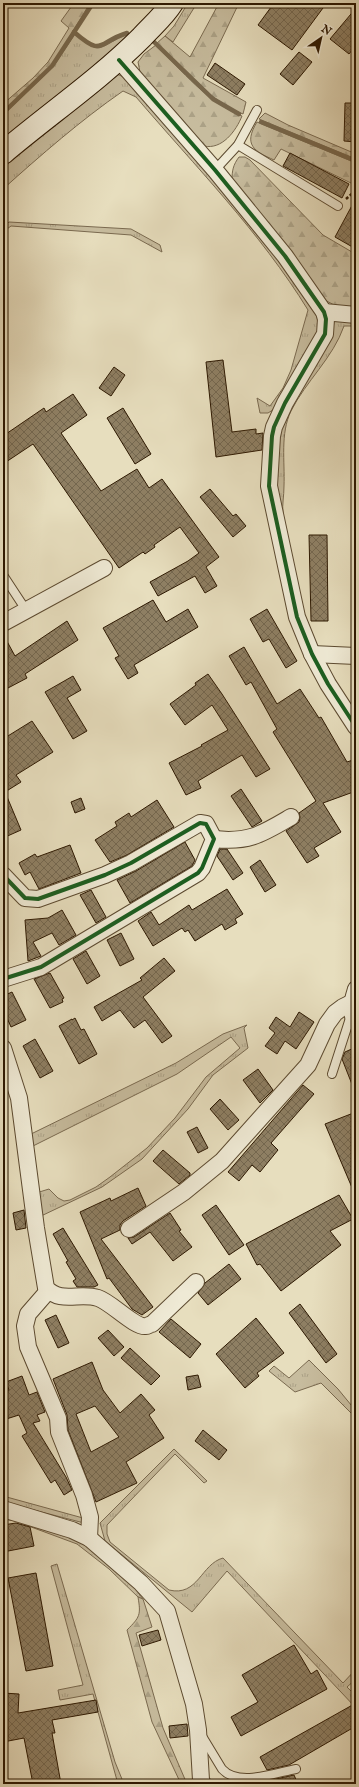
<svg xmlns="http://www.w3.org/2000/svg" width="359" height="1787" font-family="'IM FELL English',serif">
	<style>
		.grass { fill: url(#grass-tufts); stroke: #7a6a50 }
		.forest { fill: url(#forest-firs); stroke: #7a6a50 }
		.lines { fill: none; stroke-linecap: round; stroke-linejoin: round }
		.stream { stroke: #77674c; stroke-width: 4.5 }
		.building { fill: url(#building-cross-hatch); stroke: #2d1801; fill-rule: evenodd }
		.lane-casing { stroke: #5c4a30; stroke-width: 10 }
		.street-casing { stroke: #5c4a30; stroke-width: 18 }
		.secondary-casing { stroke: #2d1801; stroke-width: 24 }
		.path { stroke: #2d1801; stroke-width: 2.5; stroke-dasharray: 3 2; stroke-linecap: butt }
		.lane { stroke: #efead5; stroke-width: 8 }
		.street { stroke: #efead5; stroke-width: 16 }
		.secondary { stroke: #efead5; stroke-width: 22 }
		.cycleway-casing { stroke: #efead5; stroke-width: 6 }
		.cycleway { stroke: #1b5e20; stroke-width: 4 }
	</style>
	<defs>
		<pattern id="grass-tufts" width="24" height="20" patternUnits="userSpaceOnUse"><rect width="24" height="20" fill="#c7bc9e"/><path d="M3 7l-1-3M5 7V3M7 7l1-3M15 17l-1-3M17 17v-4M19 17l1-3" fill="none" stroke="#aba186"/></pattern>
		<pattern id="forest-firs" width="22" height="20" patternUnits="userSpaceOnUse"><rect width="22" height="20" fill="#c7bc9e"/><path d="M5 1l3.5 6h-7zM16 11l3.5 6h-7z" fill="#aba186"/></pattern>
		<pattern id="building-cross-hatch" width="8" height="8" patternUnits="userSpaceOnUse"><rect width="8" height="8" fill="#8e7f63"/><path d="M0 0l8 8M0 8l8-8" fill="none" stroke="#74674f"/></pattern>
	</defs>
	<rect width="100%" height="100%" fill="#e7debe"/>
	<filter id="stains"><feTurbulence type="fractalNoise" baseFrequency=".005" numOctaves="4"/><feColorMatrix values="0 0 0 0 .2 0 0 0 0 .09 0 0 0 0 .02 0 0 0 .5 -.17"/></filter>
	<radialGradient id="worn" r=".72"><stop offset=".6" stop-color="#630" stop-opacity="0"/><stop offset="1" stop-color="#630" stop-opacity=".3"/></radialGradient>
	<g class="grass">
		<polygon points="188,3 197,3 173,42 165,36 174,26"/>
		<path d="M75,34C102,58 100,45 128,34L133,35L3,142V115L53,67Z"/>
		<path d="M116,74C132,78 146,99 157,111L291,273L317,315L318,328L317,334L276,408L268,413H260L257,398L270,406L283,388L291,370L308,310C260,232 195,166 136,97L123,91C81,120 41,155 3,189V163Z"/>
		<polygon points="9,222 131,229 160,245 162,252 131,235 11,226 3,232 3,227"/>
		<path d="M356,319V326H344C333,358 306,381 291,411C280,434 285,461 284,486C284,497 282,503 283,514L273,484L280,425L333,331L334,320Z"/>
		<polygon points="247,1025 244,1028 248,1048 213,1075 188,1109 142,1159 102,1187 39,1217 36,1193 49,1189 58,1198 64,1201 70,1200 96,1187 110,1177 147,1148 175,1118 206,1077 240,1048 231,1037 177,1074 31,1147 29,1135 176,1063 223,1034"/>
		<polygon points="309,1360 338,1389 356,1411 356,1418 321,1383 295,1392 269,1371 274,1366 289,1378"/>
		<path d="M174,1449L207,1481L204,1483L175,1454L107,1525V1534L110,1542L169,1590C198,1597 201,1564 223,1558L343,1683L356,1669V1679L347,1687L356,1696V1708L227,1571L192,1612L105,1541L100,1523Z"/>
		<polygon points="3,1496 83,1518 84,1523 3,1502"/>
		<polygon points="3,1514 78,1540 90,1548 132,1585 143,1599 138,1597 109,1569 77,1544 15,1521 3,1519"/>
		<polygon points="57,1564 115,1762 124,1784 118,1784 93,1694 60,1700 58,1690 83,1685 51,1566"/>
	</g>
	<g class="forest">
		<polygon points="74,3 90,3 52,66 3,112 3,104 33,78 48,62 69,28 61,21"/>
		<path d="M219,3H239L203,78L246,102L243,114C208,100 184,69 157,43L165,36L190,57Z"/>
		<path d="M156,45C182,71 207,102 242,116C236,131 222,150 204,146L140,72L138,62L144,54Z"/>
		<polygon points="265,113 288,125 356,154 356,159 259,119"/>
		<path d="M257,122L356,163V176L353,184L281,149L274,160C254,151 243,145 257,122Z"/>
		<path d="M239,157H245L250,160L323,235L352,252L356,242V309L338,307L321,298L232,180C232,171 233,165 239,157Z"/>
		<path d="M138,1597L143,1599L152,1627L136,1633L163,1728L187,1784H181L152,1722L127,1630C140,1617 141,1615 138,1597Z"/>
	</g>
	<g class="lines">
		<g class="stream">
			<path d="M74,32C104,58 97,42 127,33"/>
			<polyline points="152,40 213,99 239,114"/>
			<polyline points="3,113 52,66 93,3"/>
			<polyline points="261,122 356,161"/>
		</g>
	</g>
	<g class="building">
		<polygon points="274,3 316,3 323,8 292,50 258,25"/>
		<polygon points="356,8 356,45 349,54 330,39"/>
		<polygon points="299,52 312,62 293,85 280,74"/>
		<polygon points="215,63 245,84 237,95 207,75"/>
		<polygon points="345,103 356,103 356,142 344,141"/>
		<polygon points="290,153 349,184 342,198 283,166"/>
		<polygon points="356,198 356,249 335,237"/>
		<polygon points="223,360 232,432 256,429 256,434 263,433 262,450 216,457 206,362"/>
		<polygon points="114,367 125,375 111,396 99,388"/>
		<polygon points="73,394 87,415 61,433 101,491 137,469 149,488 162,479 219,557 206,567 217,586 205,593 195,576 158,596 150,582 188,561 199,553 180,527 154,545 155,547 145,554 143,552 119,568 33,444 3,464 3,436 44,408 46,412"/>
		<polygon points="123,408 151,454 135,464 107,418"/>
		<polygon points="210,489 233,516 236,514 246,526 233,537 200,497"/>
		<polygon points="309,535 327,535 328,621 311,621"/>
		<polygon points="153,600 166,622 188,609 198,627 134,665 138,673 128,679 115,658 119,656 103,628"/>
		<polygon points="267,609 297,661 286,668 269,639 263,642 250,619"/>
		<polygon points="67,621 78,640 25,674 27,678 8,688 3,679 3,634 15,656"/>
		<polygon points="244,647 277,704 300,689 319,718 321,717 347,762 356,759 356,791 323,803 341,832 314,848 319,856 307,863 286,831 299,822 300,817 299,813 316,801 273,732 277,729 251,682 246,685 229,656"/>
		<polygon points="208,674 222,694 270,769 256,777 242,755 198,781 201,788 186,795 169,763 202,746 201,745 228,730 212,705 185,725 170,704 196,685 195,683"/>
		<polygon points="73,676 81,690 67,698 87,731 73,739 45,692"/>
		<polygon points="32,721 53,752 16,775 21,782 5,792 21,830 3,838 3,739"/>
		<polygon points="241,789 262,821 252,827 231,796"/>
		<polygon points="81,798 85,809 75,813 71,802"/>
		<polygon points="157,800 174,827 127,855 110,862 95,840 117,826 115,822 129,813 131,817"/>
		<polygon points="185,842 195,860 192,866 130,903 117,880 136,871"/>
		<polygon points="70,845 81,873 39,889 30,872 25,875 19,863 35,854 37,857"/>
		<polygon points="220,849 227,849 243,873 233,880 217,856"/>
		<polygon points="260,860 276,885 265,892 250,867"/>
		<polygon points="227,889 243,914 235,919 237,923 225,930 222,924 195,941 188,930 185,932 182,928 153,946 138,921 151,912 159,925 189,905 192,910"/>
		<polygon points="91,890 106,917 96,923 80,895"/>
		<polygon points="62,910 76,935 59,945 52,933 33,942 41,956 28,961 25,920 48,918"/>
		<polygon points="121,933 134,959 120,966 107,940"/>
		<polygon points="86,951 100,976 87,984 73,959"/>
		<polygon points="164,958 175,971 143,997 172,1036 162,1043 145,1020 134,1028 120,1010 102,1021 94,1007 142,980 140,978"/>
		<polygon points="50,973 64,998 62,999 63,1002 50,1008 34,979"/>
		<polygon points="12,992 26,1020 11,1027 3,1009 3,996"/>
		<polygon points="299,1012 314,1022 296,1049 285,1041 277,1054 265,1046 275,1033 269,1028 276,1017 290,1027"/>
		<polygon points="75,1018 81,1030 84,1029 97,1054 79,1064 59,1026 72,1019 72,1020"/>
		<polygon points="35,1039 53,1071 40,1078 23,1046"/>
		<polygon points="356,1047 356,1092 355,1092 342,1059 345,1052"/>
		<polygon points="258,1069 273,1090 260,1103 243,1080"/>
		<polygon points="303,1085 314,1094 271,1143 278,1150 260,1172 252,1165 239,1181 228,1172"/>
		<polygon points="220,1099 239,1120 228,1130 210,1109"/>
		<polygon points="356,1112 356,1197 325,1124"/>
		<polygon points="197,1127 208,1148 198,1153 187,1132"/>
		<polygon points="163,1150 190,1173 190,1175 179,1184 153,1161"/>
		<polygon points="138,1188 146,1206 123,1221 120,1225 120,1230 101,1239 153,1307 142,1315 132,1309 109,1278 107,1279 80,1212 110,1198 111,1201"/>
		<polygon points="339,1195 353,1219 330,1231 341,1245 281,1291 260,1264 257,1265 246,1244"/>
		<polygon points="216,1205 244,1245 229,1255 202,1215"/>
		<polygon points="24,1210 26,1228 16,1230 13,1213"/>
		<polygon points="170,1213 181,1230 179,1231 192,1247 173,1261 150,1232 132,1244 128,1238 134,1237"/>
		<polygon points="63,1228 98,1285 94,1287 77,1287 73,1281 76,1279 66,1262 68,1261 53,1234"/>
		<polygon points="229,1264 241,1279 208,1305 198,1293 205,1283"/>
		<polygon points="300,1304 337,1354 326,1363 289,1313"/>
		<polygon points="56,1315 69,1343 58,1348 45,1320"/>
		<polygon points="256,1318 284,1353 257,1373 259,1376 245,1388 216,1354"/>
		<polygon points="171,1319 201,1344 190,1358 159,1332"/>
		<polygon points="108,1330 124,1347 114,1356 98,1338"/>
		<polygon points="130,1348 160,1376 151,1385 121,1358"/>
		<path d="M92,1362L103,1390L120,1413L141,1394L155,1410L149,1415L164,1438L126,1462L137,1483L96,1502L68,1430L67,1415L53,1379ZM95,1406L119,1437L91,1452L76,1414Z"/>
		<polygon points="198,1375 201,1387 188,1390 186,1377"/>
		<polygon points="22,1376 29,1395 37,1392 45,1412 37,1415 40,1421 33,1423 66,1477 72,1490 64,1495 55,1480 51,1483 22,1436 27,1433 19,1415 3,1420 3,1392 9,1390 6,1382"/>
		<polygon points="203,1430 227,1450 219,1460 195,1441"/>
		<polygon points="16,1523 30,1527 34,1546 3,1552 3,1525"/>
		<polygon points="36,1573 53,1666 26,1671 8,1578"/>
		<polygon points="158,1630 161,1640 142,1646 139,1635"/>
		<polygon points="294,1645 311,1674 317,1670 327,1689 241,1736 231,1717 258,1702 242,1675"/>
		<polygon points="3,1693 19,1694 18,1713 96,1700 98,1712 52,1720 55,1733 52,1733 61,1784 33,1784 24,1738 3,1742"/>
		<polygon points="356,1703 356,1726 289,1765 267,1770 260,1757"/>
		<polygon points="187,1724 188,1736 170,1738 169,1726"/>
		<polygon points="294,1775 298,1784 273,1784 271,1780"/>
	</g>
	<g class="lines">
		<defs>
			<g id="lane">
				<polyline points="238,145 338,206"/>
				<polyline points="215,170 238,145 257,110"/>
				<polyline points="3,575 26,610"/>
				<polyline points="332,1074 351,1015"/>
				<path d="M202,1736L222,1769C238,1787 275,1773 296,1769"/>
			</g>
			<g id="street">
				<polyline points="119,60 215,170 285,256 324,312 326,319 325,334 285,403 274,427 272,436 269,486 297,617 312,654 328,684 356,727"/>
				<polyline points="324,312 356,315"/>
				<polyline points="3,623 104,568"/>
				<polyline points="312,654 356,656"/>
				<path d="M214,839C249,843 262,834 291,817"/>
				<polyline points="3,875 25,898 38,899 105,875 131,863 200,823 206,824 214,839 202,868 198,873 41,967 3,979"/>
				<path d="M356,989C352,1002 349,1011 356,1023"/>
				<path d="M3,1048L19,1098L36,1228L46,1288C61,1304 79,1292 98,1298C111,1302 135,1328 146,1326C148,1326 150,1324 152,1324L196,1282"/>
				<polyline points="129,1229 184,1192 222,1161 308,1065 327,1024 335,1013 343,1007 351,1003"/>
				<polyline points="48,1291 28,1314 25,1326 28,1347 58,1418 59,1432 84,1495 90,1517 89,1538"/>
				<polyline points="3,1509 72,1530 89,1538 141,1583 167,1611 194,1704 198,1730 201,1780 203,1784"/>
			</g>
			<path id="secondary" d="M3,153C49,114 99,80 142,37C152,26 164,16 172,3"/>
		</defs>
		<use href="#lane" class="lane-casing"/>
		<use href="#street" class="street-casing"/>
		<use href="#secondary" class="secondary-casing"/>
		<polyline class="path" points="346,199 356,190"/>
		<use href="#lane" class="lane"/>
		<use href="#street" class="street"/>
		<use href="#secondary" class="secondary"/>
		<defs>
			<g id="cycleway">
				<polyline points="119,60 215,170 285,256 324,312 326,319 325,334 285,403 274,427 272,436 269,486 297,617 312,654 328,684 356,727"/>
				<polyline points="3,875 25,898 38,899 105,875 131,863 200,823 206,824 214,839 202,868 198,873 41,967 3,979"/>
			</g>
		</defs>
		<use href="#cycleway" class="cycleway-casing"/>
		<use href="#cycleway" class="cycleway"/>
	</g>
	<rect width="359" height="1787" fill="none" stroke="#e7debe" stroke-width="16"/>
	<rect x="4" y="4" width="351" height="1779" fill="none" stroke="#2d1801" stroke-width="2"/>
	<rect x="8" y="8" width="343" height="1771" fill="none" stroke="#2d1801"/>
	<g transform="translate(321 38) rotate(34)" stroke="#efead5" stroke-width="3" paint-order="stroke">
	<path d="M0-3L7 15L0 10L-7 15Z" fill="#2d1801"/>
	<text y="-6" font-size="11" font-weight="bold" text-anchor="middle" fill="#2d1801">N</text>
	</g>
	<rect width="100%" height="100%" filter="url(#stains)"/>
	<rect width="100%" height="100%" fill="url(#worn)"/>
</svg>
